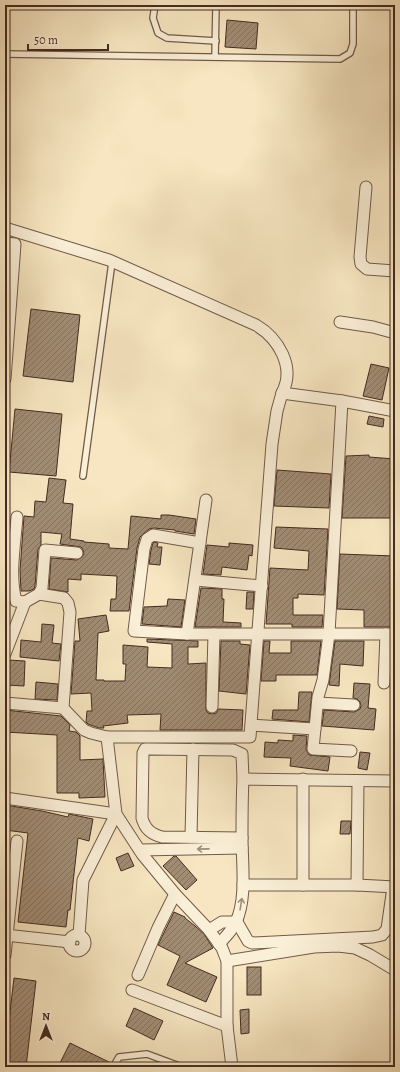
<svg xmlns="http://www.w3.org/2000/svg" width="400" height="1072" font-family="Alegreya,serif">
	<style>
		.building { fill: url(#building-hatch); stroke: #442b21 }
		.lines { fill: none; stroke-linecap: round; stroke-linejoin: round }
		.service-casing { stroke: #715a49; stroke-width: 8 }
		.minor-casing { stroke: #715a49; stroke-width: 13 }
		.service { stroke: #faefd7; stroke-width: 5.5 }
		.minor { stroke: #faefd7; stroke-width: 11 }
		.oneway { stroke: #9f8d7c }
	</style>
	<defs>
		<pattern id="building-hatch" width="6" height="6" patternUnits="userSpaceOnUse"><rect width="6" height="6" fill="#a18c74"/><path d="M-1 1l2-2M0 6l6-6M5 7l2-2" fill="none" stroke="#85735f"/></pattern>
	</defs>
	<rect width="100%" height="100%" fill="#f7e6c1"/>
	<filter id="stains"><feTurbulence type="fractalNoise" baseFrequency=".005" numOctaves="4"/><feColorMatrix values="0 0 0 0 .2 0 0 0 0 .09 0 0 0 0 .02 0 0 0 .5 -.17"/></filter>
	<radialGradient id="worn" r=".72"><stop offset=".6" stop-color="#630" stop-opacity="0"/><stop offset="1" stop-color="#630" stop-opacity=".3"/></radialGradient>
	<g class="building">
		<polygon points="227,20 258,23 256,49 225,47"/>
		<polygon points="31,309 80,315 73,382 23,376"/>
		<polygon points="371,364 389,368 382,400 363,396"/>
		<polygon points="15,409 62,414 56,476 9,472"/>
		<polygon points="369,416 384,419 383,427 367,424"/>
		<polygon points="369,455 369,457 395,459 395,518 342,518 346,456"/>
		<polygon points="277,470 331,474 329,508 274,506"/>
		<polygon points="49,478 66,480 63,503 73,504 70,539 84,541 84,542 109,544 109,548 128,549 131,516 161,519 161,515 169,515 196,519 194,534 175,531 175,530 154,528 149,529 143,534 140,537 137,548 129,611 110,611 111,599 116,599 117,576 81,574 81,580 68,579 68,592 49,589 51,558 77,560 82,557 84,554 83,550 81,547 60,544 62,534 41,532 41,545 38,549 35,586 34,589 29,591 21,591 20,570 24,516 34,517 35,501 46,502"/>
		<polygon points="5,519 10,519 6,559 7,590 5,590"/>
		<polygon points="276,527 328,529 324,595 298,594 298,598 293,598 293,615 323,615 322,627 292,627 292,624 266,624 270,568 308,570 309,551 274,548"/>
		<polygon points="155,542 158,543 157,547 162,547 160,565 149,564 151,550 153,543"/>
		<polygon points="229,543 253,545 252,556 249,555 247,570 222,567 221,575 203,574 207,545 229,547"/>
		<polygon points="340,554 395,556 395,627 364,627 364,610 337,609"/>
		<polygon points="201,588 222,589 222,599 224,599 223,622 241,623 241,627 195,627"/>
		<polygon points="247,592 254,592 253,609 246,609"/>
		<polygon points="168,599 185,600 181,627 142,624 144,607 167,606"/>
		<polygon points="106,615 109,631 98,633 96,680 104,680 104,681 125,681 126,664 123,664 123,645 148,647 147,667 172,668 172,644 147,642 147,639 198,641 198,647 188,647 188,664 206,663 206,710 208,713 212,714 216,713 218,709 243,710 242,730 160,730 161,714 127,715 128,723 103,726 104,728 99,728 88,724 86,722 87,711 92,711 91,693 71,694 75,641 80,641 78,619"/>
		<polygon points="42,624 54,625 52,643 61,644 59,661 20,657 21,640 41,642"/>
		<polygon points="221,641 240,641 240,644 250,645 246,694 219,691"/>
		<polygon points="264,641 270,641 269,653 291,653 291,641 321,641 317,675 276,675 276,681 261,681"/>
		<polygon points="335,641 364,641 363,666 340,664 339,686 329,685"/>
		<polygon points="8,660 25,661 24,686 6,685"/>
		<polygon points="36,682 58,684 57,700 35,699"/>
		<polygon points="354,683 370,684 368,708 376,709 374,730 322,726 324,710 354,712 360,709 361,706 360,702 357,699 353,698"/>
		<polygon points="299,692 312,692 309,722 272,719 273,710 298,710"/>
		<polygon points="5,710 61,716 70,725 69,731 76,732 80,736 80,760 103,759 105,797 79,798 79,793 57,793 57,735 5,732"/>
		<polygon points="293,735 307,736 306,749 309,755 330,757 328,771 290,766 291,758 264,757 265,742 278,743 278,740 293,741"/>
		<polygon points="360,752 370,753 367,770 358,768"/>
		<polygon points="5,805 42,811 68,817 69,814 93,819 89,841 78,838 70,910 68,910 66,927 18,922 28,833 5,830"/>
		<polygon points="341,821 351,821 350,834 340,834"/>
		<polygon points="128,853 134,866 121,871 116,858"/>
		<polygon points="174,856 176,856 197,880 186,890 163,866"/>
		<polygon points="174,912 185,917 185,918 195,926 204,934 213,948 185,963 217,977 206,1002 167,985 180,956 158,945"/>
		<rect x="247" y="967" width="14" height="28"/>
		<polygon points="14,978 36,981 26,1067 5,1067 5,1054"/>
		<polygon points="134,1008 163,1021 154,1040 126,1026"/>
		<polygon points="249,1009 249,1033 241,1034 240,1010"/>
		<polygon points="70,1043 111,1063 109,1067 58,1067"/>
	</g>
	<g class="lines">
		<defs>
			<g id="service">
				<polyline points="155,5 153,18 158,33 167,38 216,41"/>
				<polyline points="5,54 340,59 350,53 353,44 353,5"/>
				<polyline points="215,57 216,5"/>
				<polyline points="83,476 112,262"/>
				<polyline points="113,1067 119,1057 147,1054 182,1067"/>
			</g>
			<g id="minor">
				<polyline points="366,187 360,257 361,264 367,269 395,271"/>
				<path d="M5,228L109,260L256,325C278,338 296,367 282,393L342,401L395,411"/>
				<polyline points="5,243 15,244 5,379"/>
				<polyline points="340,322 373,327 395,333"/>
				<polyline points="342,401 329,634 323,680 318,697 313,749 351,751"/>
				<path d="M17,517C15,544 9,575 16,601L25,602"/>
				<polyline points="200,543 153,535 147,539 144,549 134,631 187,634 395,634"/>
				<polyline points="195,580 262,586"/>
				<polyline points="39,594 64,598 68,603 70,612 63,708 84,730 91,733 107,737 250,737 272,444 277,411 282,393"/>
				<polyline points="187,634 206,500"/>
				<polyline points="5,654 25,602 39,594 42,588 45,550 77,553"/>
				<polyline points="384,683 386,634"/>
				<polyline points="5,703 63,708"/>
				<polyline points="318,703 354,705"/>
				<polyline points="212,707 214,634"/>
				<polyline points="251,725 315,729"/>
				<polyline points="107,737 116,814 142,854 175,894 209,930 222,948 227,961 227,1026 232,1067"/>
				<polyline points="5,798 116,814 83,880 79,935"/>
				<polyline points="191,837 193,749"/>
				<path d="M242,838L162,837C151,834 145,829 142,818L143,753L145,749H149L233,750L242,754L243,779"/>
				<polyline points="140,850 242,848"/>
				<polyline points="243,885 357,885 395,887"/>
				<polyline points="303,885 303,779"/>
				<polyline points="357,885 358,781"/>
				<polyline points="237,922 248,941 252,943 373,937 382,935 387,929 393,887"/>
				<polyline points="209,930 222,922 237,922"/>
				<polyline points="5,935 70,942"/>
				<circle cx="77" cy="943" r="8"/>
				<path d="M219,944C225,937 232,931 236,922C247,898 242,864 242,837C242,818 242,798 243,779L395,781"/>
				<polyline points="5,955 17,841"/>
				<polyline points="227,961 314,947 338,946 355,948 370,955 395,970"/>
				<polyline points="138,975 158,928 175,894"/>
				<polyline points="132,990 227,1026"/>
			</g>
		</defs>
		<use href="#service" class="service-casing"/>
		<use href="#minor" class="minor-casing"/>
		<use href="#service" class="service"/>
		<use href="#minor" class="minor"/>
	</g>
	<defs><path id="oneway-shaft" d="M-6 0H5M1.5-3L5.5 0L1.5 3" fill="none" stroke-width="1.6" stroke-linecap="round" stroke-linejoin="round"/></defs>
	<g class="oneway">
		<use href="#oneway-shaft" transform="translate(203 849) rotate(179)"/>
		<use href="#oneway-shaft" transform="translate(241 904) rotate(-81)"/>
	</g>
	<rect width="400" height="1072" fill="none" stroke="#f7e6c1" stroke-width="20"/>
	<rect x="6" y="6" width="388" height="1060" fill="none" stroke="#442b21" stroke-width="2"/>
	<rect x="10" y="10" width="380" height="1052" fill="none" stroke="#442b21"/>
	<g transform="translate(46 1026)" stroke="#faefd7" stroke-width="3" paint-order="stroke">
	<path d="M0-3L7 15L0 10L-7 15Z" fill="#442b21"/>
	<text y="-6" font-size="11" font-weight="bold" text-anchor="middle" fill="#442b21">N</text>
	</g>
	<path d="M28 44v6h80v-6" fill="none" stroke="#442b21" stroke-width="2"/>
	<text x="34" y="44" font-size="12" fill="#442b21" stroke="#faefd7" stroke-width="3" paint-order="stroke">50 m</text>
	<rect width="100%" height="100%" filter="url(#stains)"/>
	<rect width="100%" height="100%" fill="url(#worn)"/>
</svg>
